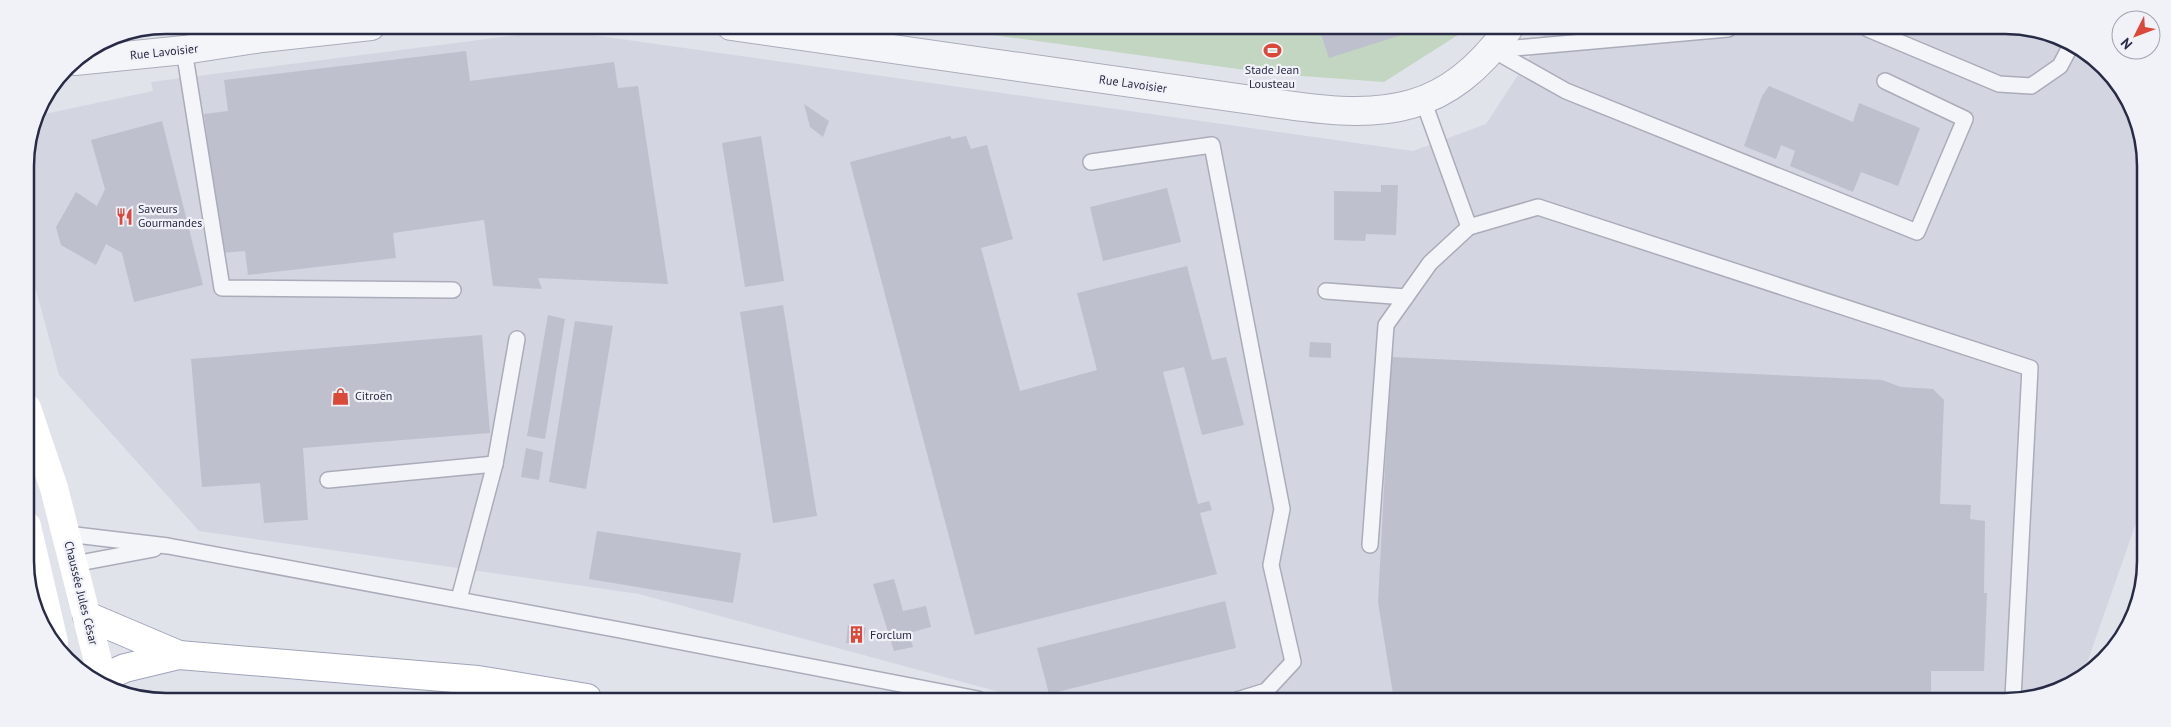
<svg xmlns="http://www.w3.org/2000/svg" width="2171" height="727" font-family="'PT Sans',sans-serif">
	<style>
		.built { fill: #d3d5e0 }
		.green { fill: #c2d6c1 }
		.building { fill: #bec0ce }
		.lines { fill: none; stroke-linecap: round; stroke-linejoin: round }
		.lane-casing { stroke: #aaacb9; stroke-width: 18 }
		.street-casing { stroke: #aaacb9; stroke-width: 30 }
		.primary-casing { stroke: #9fa3b8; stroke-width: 30 }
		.lane { stroke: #f4f5f9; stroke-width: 15 }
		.street { stroke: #f4f5f9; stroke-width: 28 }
		.secondary { stroke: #fff; stroke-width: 28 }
		.primary { stroke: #fff; stroke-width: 28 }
		.labels { text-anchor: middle; stroke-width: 4.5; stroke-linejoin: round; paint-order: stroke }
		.street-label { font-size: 12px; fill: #282b45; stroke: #f1f2f8 }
		.poi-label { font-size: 12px; fill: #282b45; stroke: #f1f2f8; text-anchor: start }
		.rim { fill: none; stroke: #282b45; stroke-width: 2.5 }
	</style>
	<rect width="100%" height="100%" fill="#e1e3eb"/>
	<polygon class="built" points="1548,29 2042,30 2111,73 2143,138 2142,506 2087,663 2074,679 2014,702 1025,699 639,594 199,531 59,375 26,253 25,157 35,116 153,91 151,82 557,30 1413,151 1486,124"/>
	<polygon class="green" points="936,27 1469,28 1384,82 1274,74"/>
	<g class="building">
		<polygon points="1083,27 1133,28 1133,29 1085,31"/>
		<polygon points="1319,28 1420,28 1420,29 1329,58"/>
		<polygon points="466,51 470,81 614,62 618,88 638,86 668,284 538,278 542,289 493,286 484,220 393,233 396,258 248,275 245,251 221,253 204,114 228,111 224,80"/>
		<polygon points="1769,86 1853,122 1859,103 1920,128 1898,186 1861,172 1853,192 1790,166 1795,151 1781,145 1776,159 1744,146 1762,96"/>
		<polygon points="804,104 829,121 823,137 810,127"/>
		<polygon points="162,121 203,285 134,302 122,253 106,244 96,265 61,245 56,227 76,192 97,206 105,189 91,140"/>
		<polygon points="761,136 784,281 745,287 722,143"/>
		<polygon points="950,136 952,139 966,136 971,149 987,145 1013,239 981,248 1020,391 1097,370 1077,293 1187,266 1212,360 1226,357 1244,425 1202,435 1184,367 1163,372 1198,504 1209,501 1212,510 1200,513 1217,574 975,635 850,162"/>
		<polygon points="1381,185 1398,185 1396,235 1366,234 1365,241 1334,240 1334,191 1381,192"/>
		<polygon points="1167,188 1181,242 1103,261 1090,207"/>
		<polygon points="783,305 817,516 773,523 740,312"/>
		<polygon points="548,315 565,319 545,439 527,436"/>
		<polygon points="575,321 613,326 586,489 549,482"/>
		<polygon points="482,335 490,433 303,448 308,520 264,523 260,483 202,487 191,359"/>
		<polygon points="1310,342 1331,343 1331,358 1309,357"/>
		<polygon points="1391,357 1882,380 1901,387 1933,389 1944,400 1940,504 1971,505 1970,519 1985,521 1984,593 1987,593 1984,671 1931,671 1931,702 1394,700 1378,602"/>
		<polygon points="526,448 543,452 539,480 521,477"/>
		<polygon points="597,531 741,553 733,603 589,579"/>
		<polygon points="894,579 903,611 926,606 931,627 909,633 913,647 894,651 873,584"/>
		<polygon points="1225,601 1236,648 1049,694 1037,648"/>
		<polygon points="848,625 866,628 863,645 846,643"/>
	</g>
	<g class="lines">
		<defs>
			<g id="lane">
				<polyline points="1728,29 1493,50 1566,91 1917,232 1965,119 1885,81"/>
				<polyline points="1868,29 1999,84 2031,86 2060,66 2070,47"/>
				<polyline points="184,50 222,288 453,290"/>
				<polyline points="1423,100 1469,227 1538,207 2030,368 2013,698"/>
				<polyline points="1091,162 1212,145 1282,509 1271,565 1293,662 1266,691 1237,700"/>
				<polyline points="1326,291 1406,297"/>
				<polyline points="328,480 495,464"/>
				<polyline points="67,534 168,546 620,630 978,699"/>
				<polyline points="1370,545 1386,325 1430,263 1469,227"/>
				<polyline points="74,564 154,549"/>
				<polyline points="459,599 495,464 517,339"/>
			</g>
			<g id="street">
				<path d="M731,26L1287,105C1386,119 1446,114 1509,28"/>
				<polyline points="75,61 184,50 262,38 371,26"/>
			</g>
			<g id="primary">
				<polyline points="87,616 179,655 478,680 587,698"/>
				<polyline points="100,679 125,668 179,655"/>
			</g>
		</defs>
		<use href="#lane" class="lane-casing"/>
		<use href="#street" class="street-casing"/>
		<use href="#primary" class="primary-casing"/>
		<use href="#lane" class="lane"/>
		<use href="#street" class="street"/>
		<g class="secondary">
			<polyline points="27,408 54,488 103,681"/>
			<polyline points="27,526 54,642"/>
		</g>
		<use href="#primary" class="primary"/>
	</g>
	<defs>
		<symbol id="stadium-bare" viewBox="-9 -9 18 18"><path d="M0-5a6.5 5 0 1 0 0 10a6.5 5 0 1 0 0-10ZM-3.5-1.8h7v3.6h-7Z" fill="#db493b" stroke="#f1f2f8" stroke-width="2.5" paint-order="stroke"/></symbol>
		<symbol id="restaurant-bare" viewBox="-9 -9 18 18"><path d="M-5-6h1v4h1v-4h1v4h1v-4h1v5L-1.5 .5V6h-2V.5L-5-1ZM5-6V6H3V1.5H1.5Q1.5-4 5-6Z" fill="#db493b" stroke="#f1f2f8" stroke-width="2.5" paint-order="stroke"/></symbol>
		<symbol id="shop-bare" viewBox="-9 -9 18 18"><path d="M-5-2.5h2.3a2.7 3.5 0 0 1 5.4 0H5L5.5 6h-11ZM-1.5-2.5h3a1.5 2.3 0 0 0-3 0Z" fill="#db493b" stroke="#f1f2f8" stroke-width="2.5" paint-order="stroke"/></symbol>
		<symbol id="building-bare" viewBox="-9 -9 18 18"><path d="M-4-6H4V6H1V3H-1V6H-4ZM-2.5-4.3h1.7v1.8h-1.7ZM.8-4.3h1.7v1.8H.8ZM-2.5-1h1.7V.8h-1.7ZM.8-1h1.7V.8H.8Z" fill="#db493b" stroke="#f1f2f8" stroke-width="2.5" paint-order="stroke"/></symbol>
	</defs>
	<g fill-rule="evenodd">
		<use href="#stadium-bare" x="1260" y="38" width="25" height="25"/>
		<use href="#restaurant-bare" x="112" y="204" width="25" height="25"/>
		<use href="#shop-bare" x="328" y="384" width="25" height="25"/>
		<use href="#building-bare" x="844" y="622" width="25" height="25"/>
	</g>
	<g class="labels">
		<g class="street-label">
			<text transform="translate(164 52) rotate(-6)" y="4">Rue Lavoisier</text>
			<text transform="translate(1133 84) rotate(8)" y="4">Rue Lavoisier</text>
			<text transform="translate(81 593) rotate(76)" y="4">Chaussée Jules Cèsar</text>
		</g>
		<g class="poi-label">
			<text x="1272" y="74" text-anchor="middle">Stade Jean<tspan x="1272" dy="14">Lousteau</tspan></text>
			<text x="138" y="213">Saveurs<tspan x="138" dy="14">Gourmandes</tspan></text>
			<text x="355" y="400">Citroën</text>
			<text x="870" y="639">Forclum</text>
		</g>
	</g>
	<path d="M0 0H2171V727H0ZM166 34H2005A132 132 0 0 1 2137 166V561A132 132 0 0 1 2005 693H166A132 132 0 0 1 34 561V166A132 132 0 0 1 166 34Z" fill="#f1f2f8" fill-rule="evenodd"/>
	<path class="rim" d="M166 34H2005A132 132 0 0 1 2137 166V561A132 132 0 0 1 2005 693H166A132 132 0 0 1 34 561V166A132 132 0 0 1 166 34Z"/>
	<g transform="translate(2136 35) rotate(228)"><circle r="24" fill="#f1f2f8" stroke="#a1a2b0"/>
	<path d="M0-4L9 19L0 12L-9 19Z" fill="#db493b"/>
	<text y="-8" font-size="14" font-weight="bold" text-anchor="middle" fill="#282b45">N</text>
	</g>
</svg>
